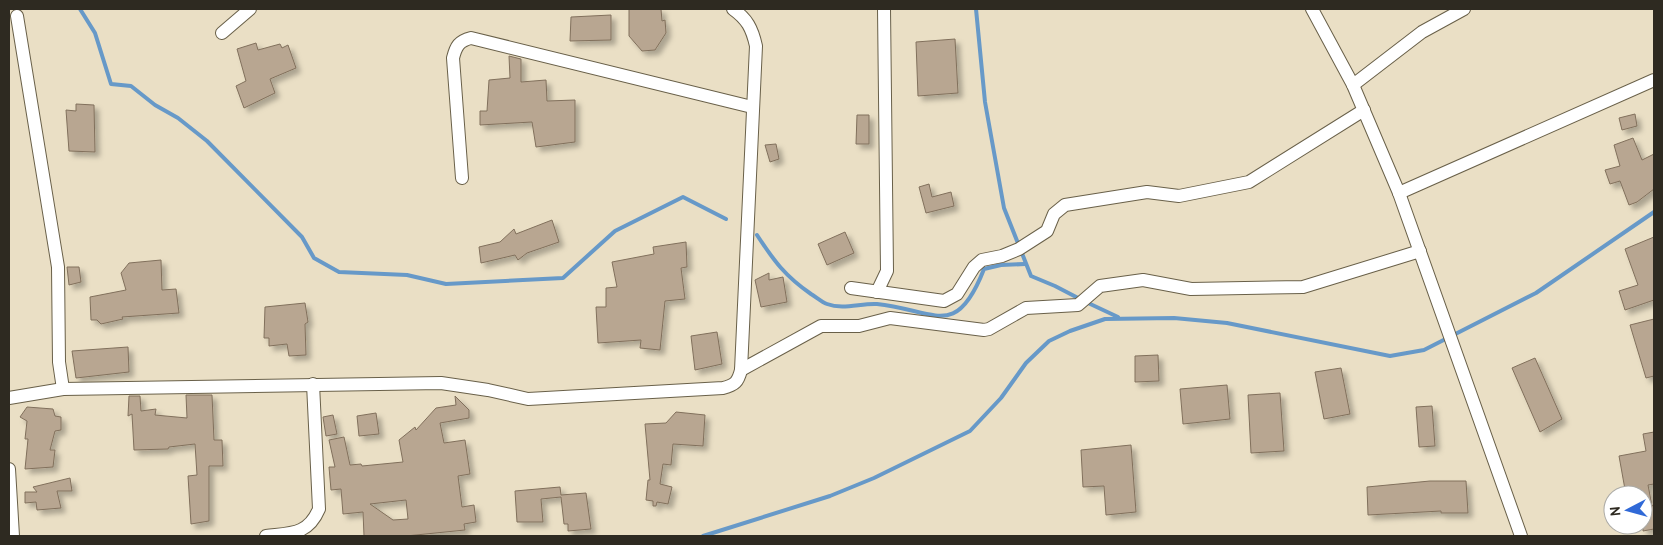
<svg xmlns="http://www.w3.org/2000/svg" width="1663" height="545" font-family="Overpass,sans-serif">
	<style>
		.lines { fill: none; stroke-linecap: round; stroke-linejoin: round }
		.stream { stroke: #6799c8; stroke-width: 4 }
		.building { fill: #b8a691; stroke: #81705c; fill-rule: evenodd; filter: url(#shadow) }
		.minor-casing { stroke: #696049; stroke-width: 14 }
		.minor { stroke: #fff; stroke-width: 12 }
	</style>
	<defs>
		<filter id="shadow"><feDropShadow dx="4.5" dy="4.5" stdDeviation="2.5" flood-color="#0004"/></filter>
	</defs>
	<rect width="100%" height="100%" fill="#eadfc5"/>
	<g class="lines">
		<g class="stream">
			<polyline points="80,9 95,33 111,84 131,86 155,105 178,118 207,141 302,237 314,258 339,272 407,275 446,284 563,278 615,231 683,197 726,219"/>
			<polyline points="976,9 985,102 1004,208 1031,276 1055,286 1080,299"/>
			<path d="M757,235C774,261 785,276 811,294C816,297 822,302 827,304C843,310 861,303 877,304C935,310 956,341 984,269L1001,265L1025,264"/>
			<polyline points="1086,302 1118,317"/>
			<polyline points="703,536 830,496 874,478 970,431 1001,398 1026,363 1049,341 1070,331 1105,319 1174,318 1227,323 1390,356 1424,350 1536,293 1654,212"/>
		</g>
	</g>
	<g class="building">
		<polygon points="629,9 661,9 662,21 665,20 666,33 655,50 642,51 629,36"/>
		<polygon points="611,15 611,40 570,41 571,17"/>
		<polygon points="955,39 958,93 918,96 916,42"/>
		<polygon points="256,43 258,50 280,44 282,48 288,45 296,68 270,79 275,93 244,108 236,86 246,81 237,49"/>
		<polygon points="509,56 521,59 521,82 546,80 547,101 575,100 575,142 536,147 532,122 480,125 480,111 487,111 489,80 510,78"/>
		<polygon points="76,104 94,105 95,152 69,151 66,110 76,111"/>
		<polygon points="1635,114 1637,126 1622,130 1619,118"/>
		<polygon points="857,115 869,115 869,144 856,144"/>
		<polygon points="1633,138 1642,160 1654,154 1654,189 1637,202 1629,205 1620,181 1610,184 1605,170 1620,166 1614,145"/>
		<polygon points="776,144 779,159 770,162 765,145"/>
		<polygon points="929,184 932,197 951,192 954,206 926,213 919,187"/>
		<polygon points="552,220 559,242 527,253 518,260 515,255 481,263 479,247 500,242 514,229 516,234"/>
		<polygon points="845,232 854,253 827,265 818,244"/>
		<polygon points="1654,237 1654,300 1625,310 1619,291 1638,285 1625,249"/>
		<polygon points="686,242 687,267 681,268 685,299 665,301 660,350 640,348 641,340 598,343 596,307 606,307 606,288 617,287 612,262 654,254 653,247"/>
		<polygon points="161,260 162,290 176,289 179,313 122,317 123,319 101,324 97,320 91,320 90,297 126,290 121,273 129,263"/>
		<polygon points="67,267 79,267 81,282 69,285"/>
		<polygon points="769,273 769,280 783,277 787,302 761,307 755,280"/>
		<polygon points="305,303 308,322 305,324 306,355 289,356 287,344 269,346 269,338 264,338 265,307"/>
		<polygon points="1654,319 1654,376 1646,378 1630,325"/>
		<polygon points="717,332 722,364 695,370 691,336"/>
		<polygon points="128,347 129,372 76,378 72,351"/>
		<polygon points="1158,355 1159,381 1135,382 1135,356"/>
		<polygon points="1535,358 1562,419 1540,432 1512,368"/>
		<polygon points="1341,368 1350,414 1324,419 1315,372"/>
		<polygon points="1227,385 1230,419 1183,424 1180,389"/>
		<polygon points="1280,393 1284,451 1251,453 1248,395"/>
		<polygon points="186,395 212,395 214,440 222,440 223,466 209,466 209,521 191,524 188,476 197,475 195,444 169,447 168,449 134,450 132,414 128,416 129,396 140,396 141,411 156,409 155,415 187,418"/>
		<path d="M455,396L469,410V418L440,423L444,443L465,440L470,474L458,476L462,507L474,505L476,522L464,524L465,530L406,536H364L363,512L343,514L341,489L331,490L329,467H335L329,440L344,437L350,465L361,464L362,466L403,462L399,440L415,427L416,430L436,408L456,405ZM406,500L408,519L393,520L370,504Z"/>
		<polygon points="1432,406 1435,446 1419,447 1416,407"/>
		<polygon points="27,407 53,409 55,416 61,417 61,430 55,431 50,450 55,450 53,467 25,469 28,439 25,439 27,421 20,417"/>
		<polygon points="676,412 705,415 703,446 673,444 671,465 663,464 660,484 672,487 668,504 657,502 656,506 653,506 653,501 646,500 648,480 650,480 645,424 666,423"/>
		<polygon points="376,413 379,434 359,436 357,416"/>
		<polygon points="333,415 337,434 326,436 323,417"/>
		<polygon points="1654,432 1654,484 1648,485 1652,506 1654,505 1654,529 1643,531 1643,495 1626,495 1619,456 1646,451 1643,434"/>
		<polygon points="1131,445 1136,512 1106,515 1104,486 1083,487 1081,450"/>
		<polygon points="70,478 72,491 57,491 61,508 37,510 36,502 25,503 25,492 37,492 33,487"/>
		<polygon points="1430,481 1466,481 1468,513 1441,513 1441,511 1368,515 1367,487"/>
		<polygon points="560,487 561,495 586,493 591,529 568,531 568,524 564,524 561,497 541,499 543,522 517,522 515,491"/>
	</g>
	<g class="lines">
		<defs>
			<g id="minor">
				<polyline points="1312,9 1353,85 1399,193 1521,536"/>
				<polyline points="17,16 58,267 59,362 63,389"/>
				<polyline points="222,33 250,9"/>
				<polyline points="1353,85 1422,32 1464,9"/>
				<path d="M462,178L453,58C456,46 459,41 471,38L752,107"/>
				<polyline points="1399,193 1654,80"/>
				<polyline points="851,288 944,301 957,294 974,267 982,260 1002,256 1019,249 1047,231 1054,214 1065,205 1147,192 1179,196 1249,182 1364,110"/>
				<polyline points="877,292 887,271 884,9"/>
				<polyline points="741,370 821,326 859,326 890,318 984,330 989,329 1026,308 1078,305 1100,286 1143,280 1191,289 1303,287 1420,251"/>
				<path d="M9,398L63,389L441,383L488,390L528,399L723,388C735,385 738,382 741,370L756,46C752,28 747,19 733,9"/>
				<polyline points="9,469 13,536"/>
				<path d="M266,536C291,533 308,535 319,509L313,384"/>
			</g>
		</defs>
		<use href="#minor" class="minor-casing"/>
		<use href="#minor" class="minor"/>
	</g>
	<rect width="1663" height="545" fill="none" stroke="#2e2a21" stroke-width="20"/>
	<g transform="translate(1628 510) rotate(264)"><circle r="24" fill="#ffffff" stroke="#abaaa6"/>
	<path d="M0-4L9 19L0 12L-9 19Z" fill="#3069d7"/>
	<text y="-8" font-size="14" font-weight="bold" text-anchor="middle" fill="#2e2a21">N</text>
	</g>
</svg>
